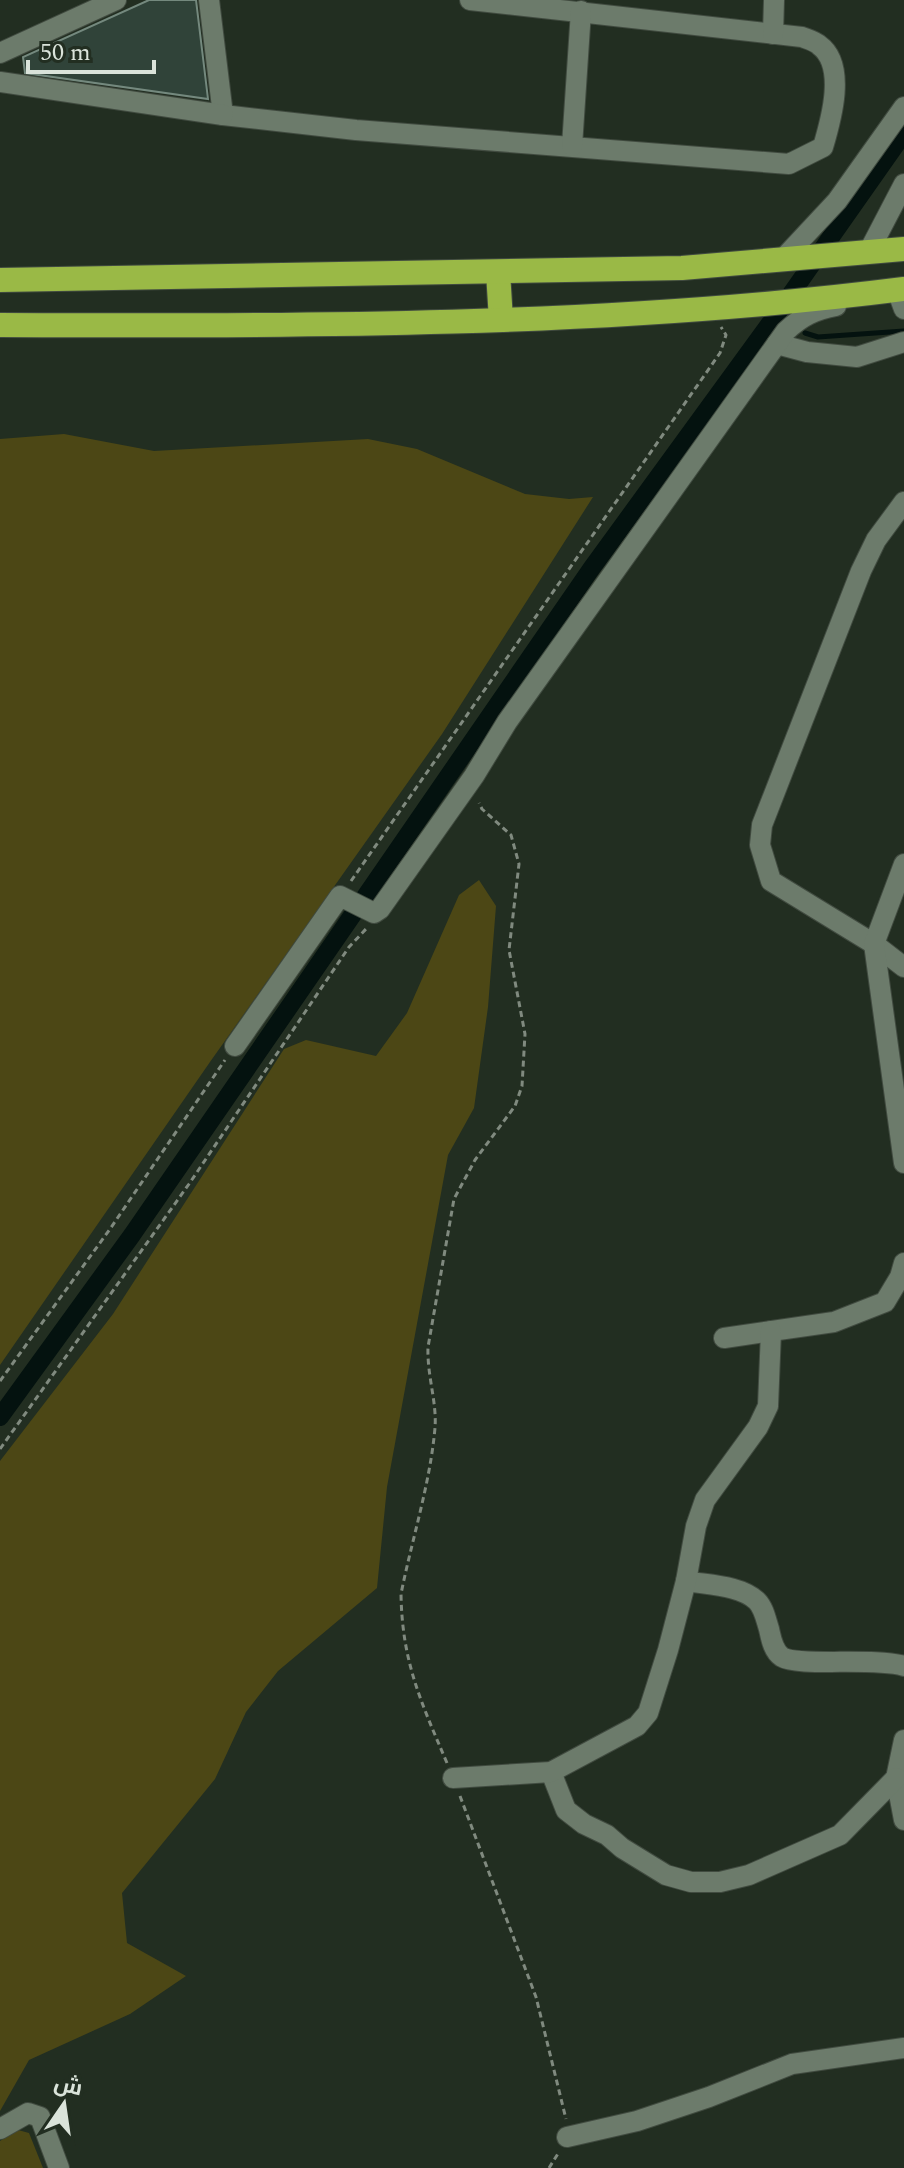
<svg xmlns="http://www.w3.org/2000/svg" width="904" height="2168" font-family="Spectral,Cairo,serif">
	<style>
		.green { fill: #4c4715 }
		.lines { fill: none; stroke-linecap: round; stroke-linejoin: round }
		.stream { stroke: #04120f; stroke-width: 5 }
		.canal { stroke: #04120f; stroke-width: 18 }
		.building { fill: #304339; stroke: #74897e; stroke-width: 2 }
		.minor-casing { stroke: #414b40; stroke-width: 22 }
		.highway-casing { stroke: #414b40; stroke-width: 26 }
		.path { stroke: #808a7f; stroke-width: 3; stroke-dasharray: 6 4; stroke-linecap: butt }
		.minor { stroke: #6c7b6b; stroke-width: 20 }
		.highway { stroke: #9ab946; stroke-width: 24 }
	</style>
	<rect width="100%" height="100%" fill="#222e21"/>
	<g class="green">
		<polygon points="64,434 154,451 368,439 417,449 525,494 569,499 593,497 442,734 210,1062 0,1365 0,439"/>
		<polygon points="479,880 496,906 488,1007 474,1108 448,1155 387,1487 377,1588 278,1671 246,1712 215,1779 122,1893 127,1943 186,1976 130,2014 29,2060 0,2111 0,1461 113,1314 284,1049 306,1040 376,1056 407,1013 459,895"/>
		<polygon points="18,2130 29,2133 43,2168 0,2168 0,2141"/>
	</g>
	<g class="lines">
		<polyline class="stream" points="805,333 818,337 904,331"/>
		<polyline class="canal" points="0,1417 132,1235 591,569 779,311 904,133"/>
	</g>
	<polygon class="building" points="149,0 196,0 208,99 25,73 23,57"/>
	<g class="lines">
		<defs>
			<g id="minor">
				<path d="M209,0L223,115L356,130L789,164L823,147C831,120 847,65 819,45C815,41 807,39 802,37L470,0"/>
				<polyline points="773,34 774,0"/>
				<polyline points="0,53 116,0"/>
				<polyline points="0,82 223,115"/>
				<polyline points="572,146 581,11"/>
				<polyline points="868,253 904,184"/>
				<polyline points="781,261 837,201 904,107"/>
				<polyline points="897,290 904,309"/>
				<polyline points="777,344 807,352 857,357 904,342"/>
				<polyline points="904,502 876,540 861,571 762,825 760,845 771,881 874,944 904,967"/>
				<polyline points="904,864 874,944 904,1163"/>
				<path d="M235,1046L340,896L374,913L380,909L474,776L507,722L786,331C802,316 815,310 836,306"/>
				<polyline points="724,1338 834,1322 885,1302 900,1277 904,1263"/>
				<path d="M686,1581C707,1585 741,1585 757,1601C764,1608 766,1620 769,1629C771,1638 773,1651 782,1657C798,1667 875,1657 904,1666"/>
				<polyline points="904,1740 896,1778 904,1820"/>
				<polyline points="551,1772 566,1810 584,1824 607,1835 622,1848 666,1875 691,1882 720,1882 749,1875 840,1835 896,1778"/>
				<polyline points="453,1778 551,1772 637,1726 648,1713 668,1650 686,1581 696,1526 705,1500 758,1427 768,1406 771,1331"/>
				<polyline points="0,2129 28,2113 40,2117 59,2168"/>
				<polyline points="567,2137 637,2121 709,2097 792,2064 904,2048"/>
			</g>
			<g id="highway">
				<polyline points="498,272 501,320"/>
				<polyline points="0,280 682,268 904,249"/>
				<path d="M0,325C301,326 605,327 904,289"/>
			</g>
		</defs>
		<use href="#minor" class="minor-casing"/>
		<use href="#highway" class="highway-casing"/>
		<g class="path">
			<polyline points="351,881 720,353 726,335 721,327"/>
			<polyline points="0,1381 110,1229 225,1060"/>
			<polyline points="0,1449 189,1184 349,947 366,929"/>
			<path d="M447,1763C421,1702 402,1662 401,1594C412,1539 430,1484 435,1428C437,1402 427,1376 428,1347L454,1199L475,1160L515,1106L522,1086L525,1034L509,950L519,864L511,835L482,809L479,803"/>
			<polyline points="460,1796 536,1997 566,2119"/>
			<polyline points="549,2168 559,2152"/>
		</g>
		<use href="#minor" class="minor"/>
		<use href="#highway" class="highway"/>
	</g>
	<g transform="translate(64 2104) rotate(13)" stroke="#222e21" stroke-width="6" paint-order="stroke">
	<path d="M0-6L14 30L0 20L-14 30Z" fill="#dae3da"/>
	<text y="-12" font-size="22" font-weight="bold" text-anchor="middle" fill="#dae3da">ش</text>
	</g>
	<path d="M28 60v12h126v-12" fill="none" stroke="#dae3da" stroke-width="4"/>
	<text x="40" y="60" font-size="24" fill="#dae3da" stroke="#222e21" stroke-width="6" paint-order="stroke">50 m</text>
</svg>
